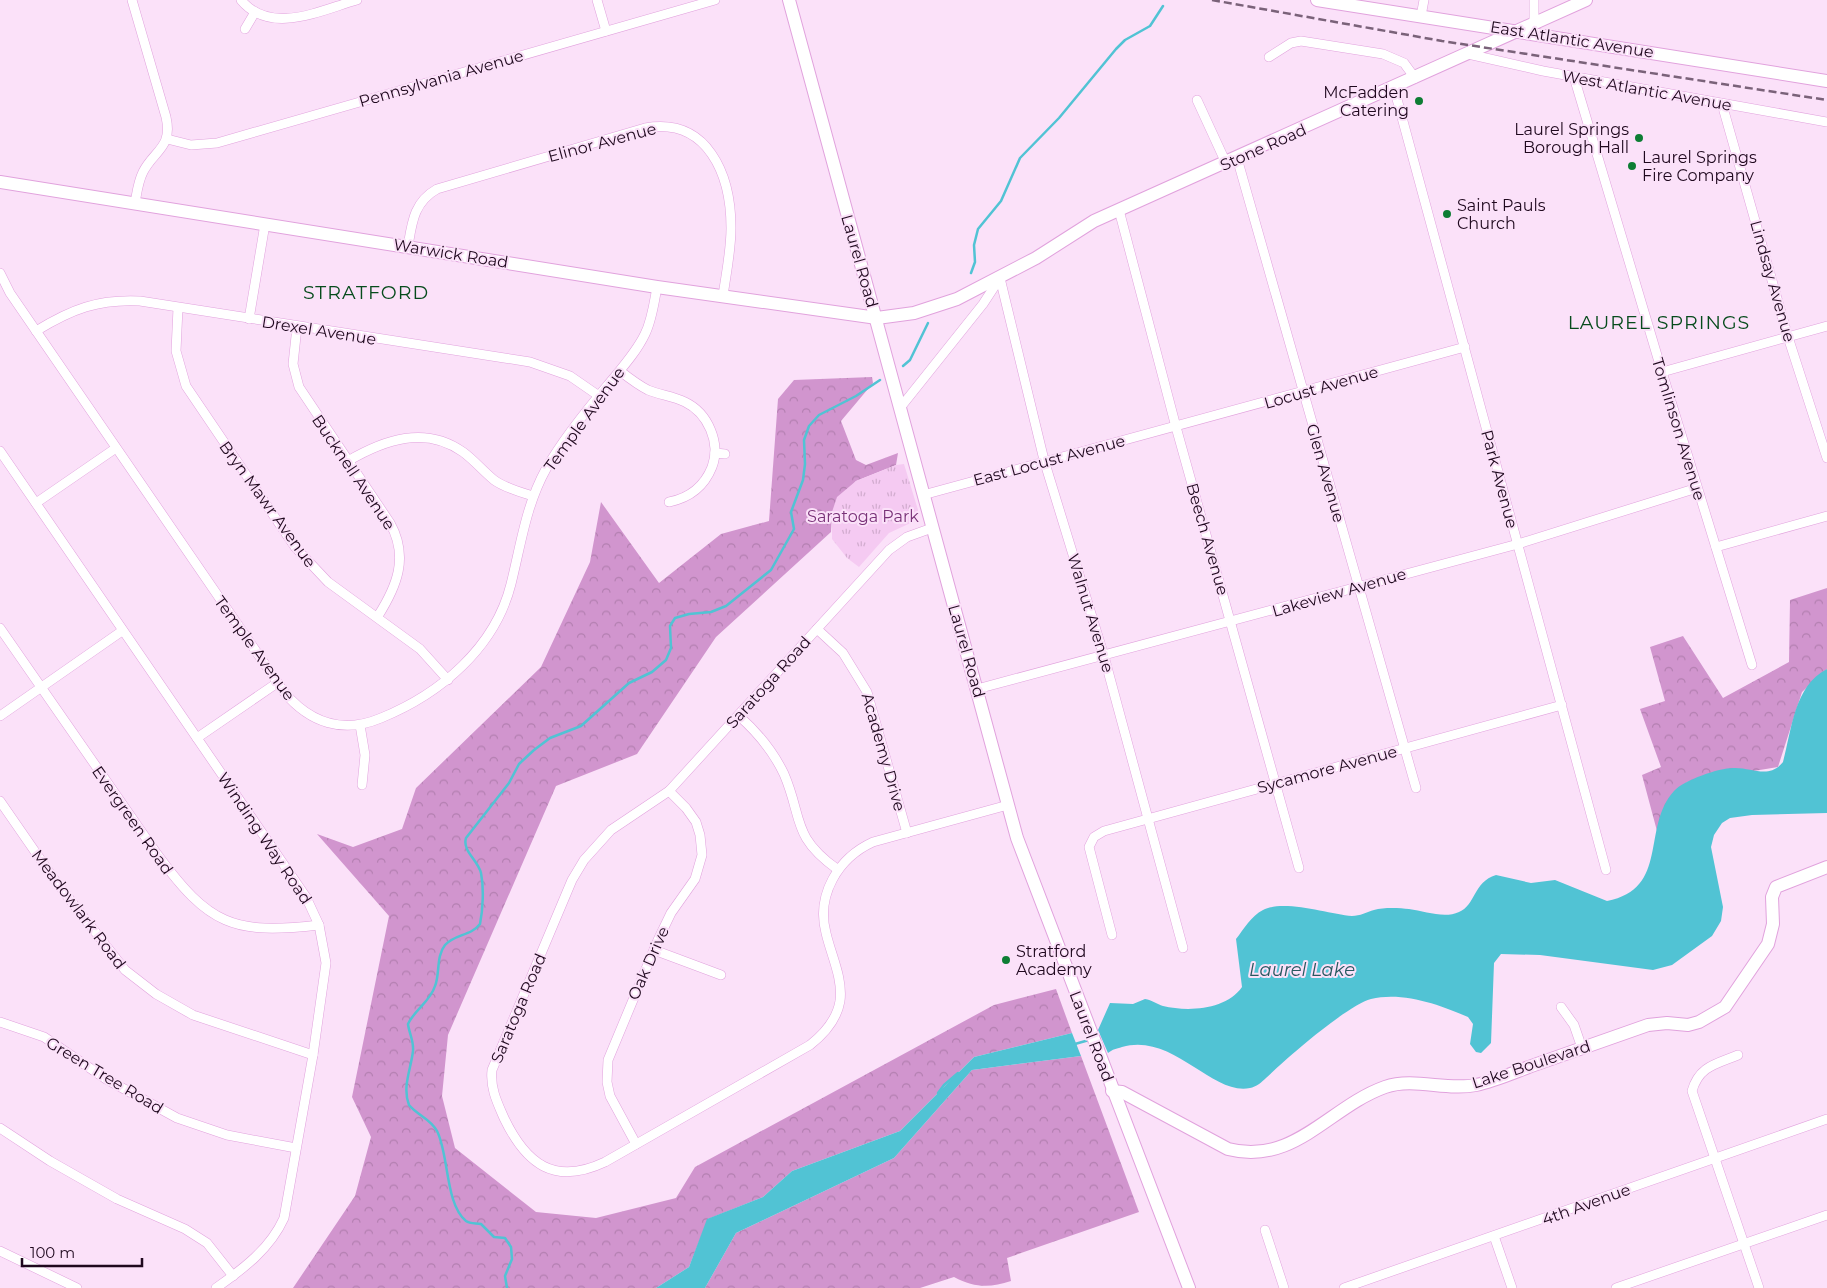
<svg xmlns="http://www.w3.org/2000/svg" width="1827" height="1288" font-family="Montserrat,sans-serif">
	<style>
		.forest { fill: url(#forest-crowns) }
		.park { fill: url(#park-tufts) }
		.water { fill: #51c3d4 }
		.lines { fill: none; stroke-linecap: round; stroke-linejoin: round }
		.stream { stroke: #51c3d4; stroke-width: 2.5 }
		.street-casing { stroke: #e1a2dd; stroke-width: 10 }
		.secondary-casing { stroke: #e1a2dd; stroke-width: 14 }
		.street { stroke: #fff; stroke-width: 9 }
		.secondary { stroke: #fff; stroke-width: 12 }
		.rail { stroke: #7a6279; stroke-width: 2.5; stroke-dasharray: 8 4; stroke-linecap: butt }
		.poi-dot { fill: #0d7d34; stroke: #fbe1f9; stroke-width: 2 }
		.labels { text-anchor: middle; stroke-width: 4; stroke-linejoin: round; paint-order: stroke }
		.street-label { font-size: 16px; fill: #1f081e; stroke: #fbe1f9 }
		.poi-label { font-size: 16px; fill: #1f081e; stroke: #fbe1f9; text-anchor: start }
		.park-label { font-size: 16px; fill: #793278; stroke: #fbe1f9 }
		.water-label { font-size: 18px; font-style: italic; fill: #285960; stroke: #fbe1f9 }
		.quarter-label { font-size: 19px; letter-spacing: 1px; fill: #064b1c; stroke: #fbe1f9 }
	</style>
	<defs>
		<pattern id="forest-crowns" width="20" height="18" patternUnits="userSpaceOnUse" patternTransform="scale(1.25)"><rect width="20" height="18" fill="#d195ce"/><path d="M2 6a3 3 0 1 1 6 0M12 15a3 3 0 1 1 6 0" fill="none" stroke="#b37fb0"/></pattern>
		<pattern id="park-tufts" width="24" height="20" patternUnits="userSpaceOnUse" patternTransform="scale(1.25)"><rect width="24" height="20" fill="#f5caf2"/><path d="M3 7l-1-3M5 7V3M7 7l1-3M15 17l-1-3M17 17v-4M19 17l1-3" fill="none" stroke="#d2accf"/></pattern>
	</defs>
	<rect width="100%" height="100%" fill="#fbe1f9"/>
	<g class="forest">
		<polygon points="872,377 873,383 841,421 856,460 866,465 898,453 896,465 856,481 832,512 831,532 716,637 637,754 556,786 448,1035 442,1096 455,1148 536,1212 596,1218 676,1198 695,1167 994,1005 1056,989 1072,1033 974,1057 900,1131 792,1171 763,1197 708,1219 689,1267 656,1288 293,1288 355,1196 371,1137 352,1097 389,916 317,834 353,847 402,829 416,788 541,667 590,562 601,502 659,583 721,534 769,521 778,399 794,380"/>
		<polygon points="1827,588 1827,669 1802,692 1778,767 1687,782 1657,831 1642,775 1661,767 1640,709 1665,701 1650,647 1683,636 1723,698 1789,662 1790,600"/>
		<path d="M1081,1056L1139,1212L1007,1258L1011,1281C990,1288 975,1288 954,1277L920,1288H705L736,1233L894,1158L972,1070Z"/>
	</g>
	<polygon class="park" points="904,464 918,510 917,520 889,533 859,567 847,558 832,539 832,512 837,497 856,481 896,465"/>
	<g class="water">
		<path d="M1827,669V813L1752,815L1730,818L1722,823L1714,835L1711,847L1723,907L1721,921L1712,936L1672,965L1653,970L1540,955L1501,954L1494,963L1491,1043L1481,1053L1476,1052L1470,1044L1473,1024L1468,1017C1441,1005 1402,991 1371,999C1346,1006 1286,1059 1266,1078C1262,1082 1256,1087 1250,1088C1212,1096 1173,1032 1122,1047C1116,1049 1113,1049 1108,1053L1098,1030L1110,1003L1133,1004L1145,999C1152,1000 1157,1004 1163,1006C1188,1012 1226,1010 1242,987L1236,939C1244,929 1251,916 1263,910C1284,899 1328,914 1352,916C1360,916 1367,912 1374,910C1384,907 1400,908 1409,909C1425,911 1444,919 1459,912C1476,905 1473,882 1496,875L1531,883L1555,880L1607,901C1670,889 1641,827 1674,791C1684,780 1719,768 1733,768C1752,767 1769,780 1783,762C1792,729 1794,686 1827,669Z"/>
		<polygon points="1072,1033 1081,1056 972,1070 894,1158 736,1233 705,1288 656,1288 689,1267 707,1219 763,1197 792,1171 900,1131 974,1057"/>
	</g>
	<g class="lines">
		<g class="stream">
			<polyline points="971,273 975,262 974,245 978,229 1001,201 1020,158 1059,118 1116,49 1125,40 1150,26 1163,6"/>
			<polyline points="903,366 910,360 928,323"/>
			<polyline points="1075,1044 1089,1040"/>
			<polyline points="938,1093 944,1085 958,1073"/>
			<path d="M507,1288L505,1276L512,1259L511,1247L505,1238L494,1237L481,1224C476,1223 470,1224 466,1221C445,1204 449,1154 437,1131C431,1119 417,1115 409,1105C402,1087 411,1069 413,1051C414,1041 409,1033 408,1024C415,1009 430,1002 435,986C440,974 436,956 445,945C455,934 471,936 480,924C483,909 484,888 481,873C478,860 462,851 466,838L509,783L519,764L534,750L550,738L581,726L629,683L652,672L666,660L671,648L670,626L675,618L689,614L711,612L726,606L771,570L794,529L791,512L803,480L805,464L804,440L809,426L819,415L856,396L880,380"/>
		</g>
		<defs>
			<g id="street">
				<path d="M132,0L166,117C173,148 154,150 143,172C138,182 137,192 135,203"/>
				<path d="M241,0C271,36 321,10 357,0"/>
				<polyline points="597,0 606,31"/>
				<polyline points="1421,16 1424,0"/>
				<polyline points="1534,23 1534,0"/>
				<polyline points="245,29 255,12"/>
				<polyline points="1468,54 1543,71 1827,122"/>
				<polyline points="1269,57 1291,43 1301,41 1383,54 1404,63 1415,78"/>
				<polyline points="1574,77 1662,372 1752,665"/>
				<polyline points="1394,88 1606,870"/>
				<polyline points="1197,100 1226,163"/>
				<polyline points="1722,104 1788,337 1827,458"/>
				<polyline points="167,139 191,145 217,143 715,0"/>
				<polyline points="1237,158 1416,788"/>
				<polyline points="1119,210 1176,427 1299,868"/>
				<path d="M408,246C412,222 414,202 437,189L645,128C708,117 731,175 731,228C731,251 726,274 723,296"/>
				<path d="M0,273L10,293L284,692C310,723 343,734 381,718C440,694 495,648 511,584C521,544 526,505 546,469C563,439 585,412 607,386C620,370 636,353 645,334C652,320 654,303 657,287"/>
				<polyline points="1000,278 1044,460 1104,656 1183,948"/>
				<polyline points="178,308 176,351 186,386 295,547 328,582 420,649 448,680"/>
				<polyline points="249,319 265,224"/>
				<path d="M297,327L293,364L299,387L390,523C409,557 397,586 378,616"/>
				<path d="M36,331C72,309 98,299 140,301L530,362L570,376L599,396"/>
				<path d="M620,371C629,378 638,385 648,390C660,395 673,396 685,402C708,413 721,443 712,467C704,487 689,498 669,502"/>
				<polyline points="1662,372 1827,326"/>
				<polyline points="900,408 983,304 1000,278"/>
				<path d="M0,451L306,897L319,925L326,963L313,1055L284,1218C270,1249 243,1269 216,1288"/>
				<polyline points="715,453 725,454"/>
				<path d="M348,461C384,440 425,425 463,452C474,460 483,471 494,480C505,488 520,492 533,496"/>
				<polyline points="923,495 1465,347"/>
				<polyline points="36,503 116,448"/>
				<path d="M932,528L907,537L889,550L669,791L611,830L584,860L572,880L492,1070C490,1088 497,1102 504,1118C526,1164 554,1186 605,1162L810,1045C824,1034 837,1019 840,1001C843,978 831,955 826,933C816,895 838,858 873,842L1008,805"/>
				<polyline points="1716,547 1827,516"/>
				<path d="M0,628L157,854C209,925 233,935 319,925"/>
				<polyline points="817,629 843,653 867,692 907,833"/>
				<polyline points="977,689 1518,544 1697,488"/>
				<polyline points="0,716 122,631"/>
				<path d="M739,716C757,732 773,751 784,774C803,818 791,836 837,869"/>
				<polyline points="360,725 365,755 362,785"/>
				<polyline points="197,738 277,683"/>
				<polyline points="0,801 54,879 125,970 156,994 193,1015 313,1055"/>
				<polyline points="1112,935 1089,847 1094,837 1104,831 1562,705"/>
				<polyline points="654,950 721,975"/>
				<polyline points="1561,1007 1574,1025 1582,1048"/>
				<polyline points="0,1022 44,1037 106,1079 177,1118 227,1135 296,1148"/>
				<path d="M1738,1055C1716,1064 1699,1066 1692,1091L1759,1288"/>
				<polyline points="0,1128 50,1161 117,1199 185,1229 207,1243 233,1276"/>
				<polyline points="636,1144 610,1096 607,1082 608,1060 658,940 671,913 695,879 702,855 700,835 696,822 686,808 669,791"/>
				<polyline points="1265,1230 1284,1288"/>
				<polyline points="1494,1236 1512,1288"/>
				<polyline points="0,1251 77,1288"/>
				<polyline points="1344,1288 1827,1119"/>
				<polyline points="1616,1288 1827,1215"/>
			</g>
			<g id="secondary">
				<polyline points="789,0 1017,838 1189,1288"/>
				<polyline points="1317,0 1827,81"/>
				<polyline points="0,182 657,287 877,318 914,313 957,299 1036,258 1094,221 1586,0"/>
				<path d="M1112,1091L1122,1092L1228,1149C1294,1166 1329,1107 1385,1087C1414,1077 1446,1091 1476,1085C1496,1081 1517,1071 1537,1064C1574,1051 1611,1038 1648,1025L1667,1023L1688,1025L1699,1022L1725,1007L1768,944L1773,924L1772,897L1776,887L1827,867"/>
			</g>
		</defs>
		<use href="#street" class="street-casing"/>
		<use href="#secondary" class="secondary-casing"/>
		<use href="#street" class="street"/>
		<use href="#secondary" class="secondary"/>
		<polyline class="rail" points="1212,0 1442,41 1827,100"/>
	</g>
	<g class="poi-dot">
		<circle cx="1419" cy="101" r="5"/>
		<circle cx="1639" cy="138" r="5"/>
		<circle cx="1632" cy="166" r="5"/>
		<circle cx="1447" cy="214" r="5"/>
		<circle cx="1006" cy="960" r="5"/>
	</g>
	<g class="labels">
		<g class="street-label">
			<text transform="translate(1572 39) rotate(9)" y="6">East Atlantic Avenue</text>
			<text transform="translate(441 78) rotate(-16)" y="6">Pennsylvania Avenue</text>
			<text transform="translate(1647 90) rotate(10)" y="6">West Atlantic Avenue</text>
			<text transform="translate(602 142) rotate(-15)" y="6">Elinor Avenue</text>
			<text transform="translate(1263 147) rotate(-24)" y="6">Stone Road</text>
			<text transform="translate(451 253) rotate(9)" y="6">Warwick Road</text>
			<text transform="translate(860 261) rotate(74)" y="6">Laurel Road</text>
			<text transform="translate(1773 281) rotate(74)" y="6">Lindsay Avenue</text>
			<text transform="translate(319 330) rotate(9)" y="6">Drexel Avenue</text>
			<text transform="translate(1321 387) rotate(-16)" y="6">Locust Avenue</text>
			<text transform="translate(584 419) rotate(-54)" y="6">Temple Avenue</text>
			<text transform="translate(1679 429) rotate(73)" y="6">Tomlinson Avenue</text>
			<text transform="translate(1049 460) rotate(-15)" y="6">East Locust Avenue</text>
			<text transform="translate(354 472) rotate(56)" y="6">Bucknell Avenue</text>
			<text transform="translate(1326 473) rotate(74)" y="6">Glen Avenue</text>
			<text transform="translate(1500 479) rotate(75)" y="6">Park Avenue</text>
			<text transform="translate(268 504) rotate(54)" y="6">Bryn Mawr Avenue</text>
			<text transform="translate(1208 539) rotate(74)" y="6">Beech Avenue</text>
			<text transform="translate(1339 592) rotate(-16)" y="6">Lakeview Avenue</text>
			<text transform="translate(1091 613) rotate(73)" y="6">Walnut Avenue</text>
			<text transform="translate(255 648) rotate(54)" y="6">Temple Avenue</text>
			<text transform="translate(967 651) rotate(74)" y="6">Laurel Road</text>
			<text transform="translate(768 682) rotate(-48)" y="6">Saratoga Road</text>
			<text transform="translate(884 752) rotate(74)" y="6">Academy Drive</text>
			<text transform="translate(1327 769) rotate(-15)" y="6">Sycamore Avenue</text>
			<text transform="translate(133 820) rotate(55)" y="6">Evergreen Road</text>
			<text transform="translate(265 838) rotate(56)" y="6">Winding Way Road</text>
			<text transform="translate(79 909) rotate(53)" y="6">Meadowlark Road</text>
			<text transform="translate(648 963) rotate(-66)" y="6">Oak Drive</text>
			<text transform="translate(518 1008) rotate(-67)" y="6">Saratoga Road</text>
			<text transform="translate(1092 1036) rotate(69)" y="6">Laurel Road</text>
			<text transform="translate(1531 1064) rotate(-18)" y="6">Lake Boulevard</text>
			<text transform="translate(105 1075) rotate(31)" y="6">Green Tree Road</text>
			<text transform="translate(1586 1204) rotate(-20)" y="6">4th Avenue</text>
		</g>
		<g class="poi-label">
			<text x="1409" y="98" text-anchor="end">McFadden<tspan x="1409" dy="18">Catering</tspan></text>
			<text x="1629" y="135" text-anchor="end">Laurel Springs<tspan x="1629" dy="18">Borough Hall</tspan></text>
			<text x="1642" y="163">Laurel Springs<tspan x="1642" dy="18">Fire Company</tspan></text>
			<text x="1457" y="211">Saint Pauls<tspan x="1457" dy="18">Church</tspan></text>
			<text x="1016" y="957">Stratford<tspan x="1016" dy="18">Academy</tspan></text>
		</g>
		<g class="park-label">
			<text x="863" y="522">Saratoga Park</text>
		</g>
		<g class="water-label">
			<text x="1302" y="976">Laurel Lake</text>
		</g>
		<g class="quarter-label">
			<text x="366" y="299">STRATFORD</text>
			<text x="1659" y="329">LAUREL SPRINGS</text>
		</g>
	</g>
	<path d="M22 1258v8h120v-8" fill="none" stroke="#1f081e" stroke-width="2.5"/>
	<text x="30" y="1258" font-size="15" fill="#1f081e" stroke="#fbe1f9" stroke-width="4" paint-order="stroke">100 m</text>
</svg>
